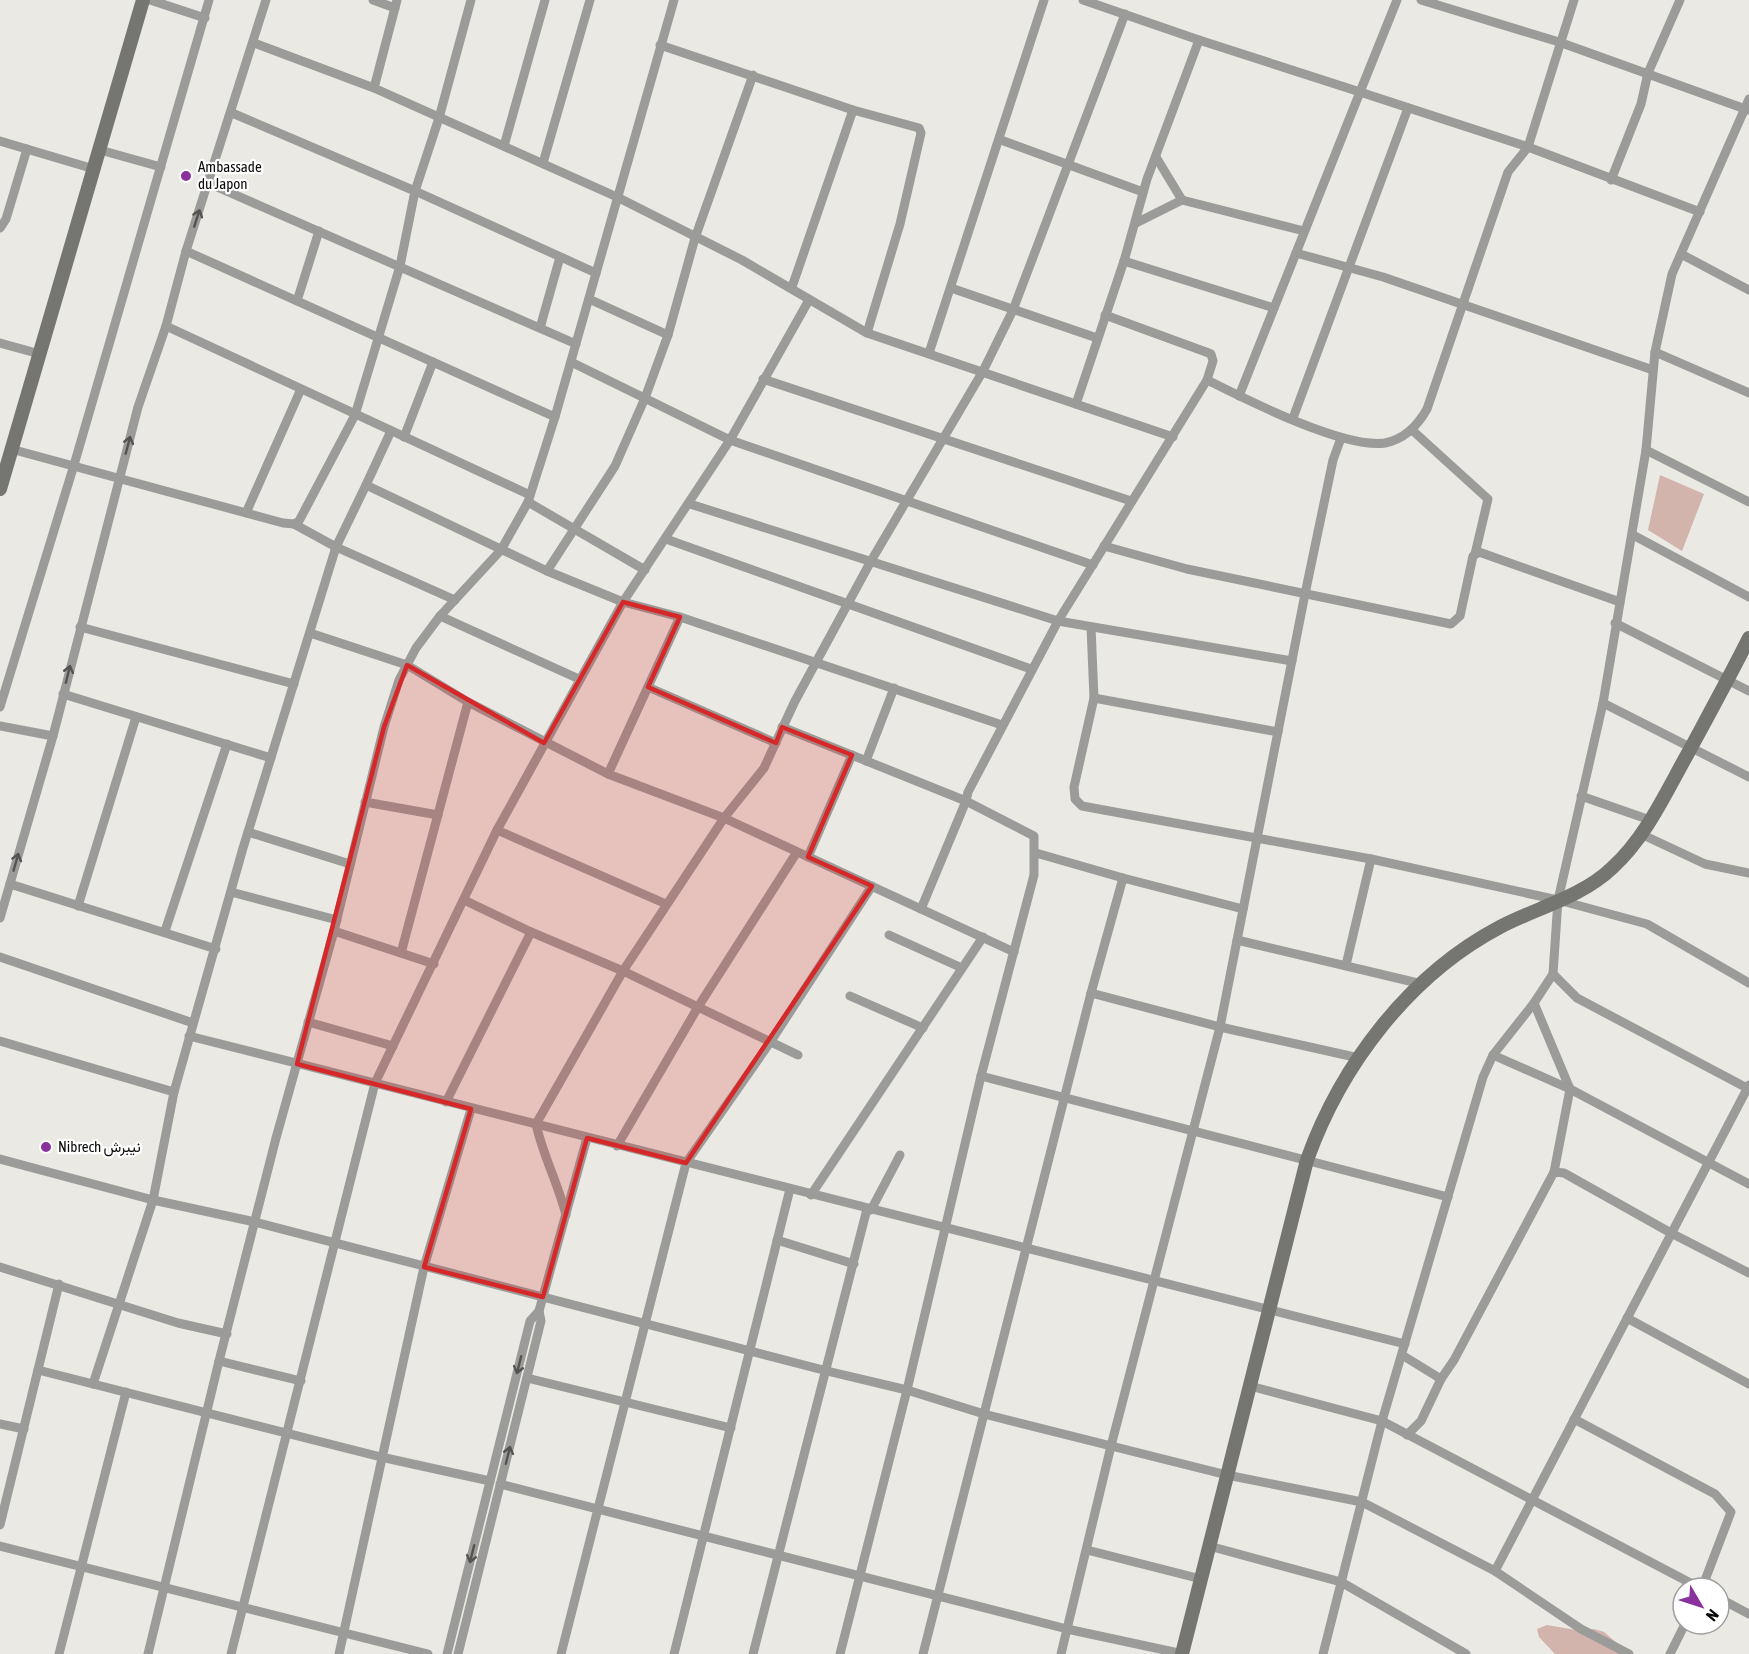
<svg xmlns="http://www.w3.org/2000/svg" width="1749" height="1654" font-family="'Asap Condensed',Vazirmatn,sans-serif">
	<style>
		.green { fill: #d3b4ac }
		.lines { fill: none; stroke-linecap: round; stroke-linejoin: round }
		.street { stroke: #9b9b99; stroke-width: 9 }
		.secondary { stroke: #757572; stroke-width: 14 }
		.oneway { stroke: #545352 }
		.marked { fill: #d62828; fill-opacity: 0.2; stroke: #d62828; stroke-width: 4.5; stroke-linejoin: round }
		.poi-dot { fill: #89319d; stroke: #fff; stroke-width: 2 }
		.labels { text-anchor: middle; stroke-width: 4.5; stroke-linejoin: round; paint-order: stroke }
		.poi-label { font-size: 15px; fill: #0c0b0a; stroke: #fff; text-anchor: start }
	</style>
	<rect width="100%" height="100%" fill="#ebe9e3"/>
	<g class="green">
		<polygon points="1660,475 1704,494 1682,551 1648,530"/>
		<polygon points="1547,1625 1582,1631 1594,1629 1604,1632 1617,1643 1622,1654 1555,1654 1539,1637 1537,1629"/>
	</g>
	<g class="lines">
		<g class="street">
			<polyline points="150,0 205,18"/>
			<polyline points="373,0 395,8"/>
			<polyline points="1083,0 1199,40"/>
			<polyline points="1397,0 1360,92 1528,147 1700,212"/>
			<polyline points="1421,0 1559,42 1748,110"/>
			<polyline points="254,43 374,88 617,197 742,260 867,333 1173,437"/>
			<polyline points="660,45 853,110 919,128 921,133 900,224 867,333"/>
			<polyline points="374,88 397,0"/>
			<polyline points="232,113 415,191 596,273"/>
			<polyline points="1001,140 1143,192"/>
			<polyline points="0,141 94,169"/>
			<polyline points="504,146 545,0"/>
			<polyline points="100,150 161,167"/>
			<polyline points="1156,157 1182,200 1304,231"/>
			<polyline points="543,163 590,0"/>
			<polyline points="1611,180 1641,104 1648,73 1680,0"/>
			<polyline points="208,183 576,344"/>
			<polyline points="1136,223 1182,200"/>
			<polyline points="0,228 6,219 27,149"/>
			<polyline points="186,251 555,417"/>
			<polyline points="1681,254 1749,290"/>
			<polyline points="1124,261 1274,308"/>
			<polyline points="792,287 853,110"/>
			<polyline points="951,288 1097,338"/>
			<polyline points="589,299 668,335"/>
			<polyline points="297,301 319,231"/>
			<polyline points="166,326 530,495"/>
			<polyline points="540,328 560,257"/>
			<polyline points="0,343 40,354"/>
			<polyline points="1655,352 1749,393"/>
			<polyline points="929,353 1044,0"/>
			<polyline points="571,362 730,440 1093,565"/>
			<polyline points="763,379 1131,501"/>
			<path d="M1207,380C1247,400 1344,449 1385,443C1405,439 1418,425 1427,409L1508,172L1528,147L1574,0"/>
			<polyline points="1239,396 1296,253 1383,277 1653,370"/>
			<polyline points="1076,404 1124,261 1147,179 1199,40 1360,92 1296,253"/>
			<polyline points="1293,418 1408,108"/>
			<polyline points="1412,430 1488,499 1475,554"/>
			<polyline points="391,431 366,485 547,571 623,602 730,440 809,300"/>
			<polyline points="404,437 433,362"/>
			<polyline points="11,449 283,523 294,524 299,521 355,415 400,266 415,191 439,118 471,0"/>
			<polyline points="1646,450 1749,502"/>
			<polyline points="528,502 645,570"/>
			<polyline points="690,504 1058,621 1292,661"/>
			<polyline points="246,513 301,389"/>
			<polyline points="294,524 336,547 455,600"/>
			<polyline points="1633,535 1749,597"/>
			<polyline points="666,539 1031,669"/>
			<polyline points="1104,546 1187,569 1451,624 1460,616 1473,556 1479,552 1620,602"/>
			<polyline points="547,571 615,466 645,398 668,335 695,238 753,75"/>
			<polyline points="440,616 579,679"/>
			<polyline points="1615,623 1749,691"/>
			<polyline points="80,627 294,684"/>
			<polyline points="1091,627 1094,698 1074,787 1075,799 1082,806 1371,859 1558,900 1647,924 1749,983"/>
			<polyline points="310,633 407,665 468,702 608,774 724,818 1014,952"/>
			<polyline points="648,687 776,743"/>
			<polyline points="63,694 271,758"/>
			<polyline points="1094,698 1278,732"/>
			<polyline points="1603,703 1749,777"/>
			<polyline points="0,707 74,465 209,0"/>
			<polyline points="0,726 53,736"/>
			<polyline points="782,727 966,801 921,909"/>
			<polyline points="866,761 894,688"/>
			<polyline points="608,774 680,617"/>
			<polyline points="1581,796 1650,820"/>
			<polyline points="365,802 438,815"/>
			<polyline points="497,830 666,904"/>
			<polyline points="248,832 350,864"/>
			<polyline points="1641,834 1705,864 1749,873"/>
			<polyline points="1036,853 1123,878"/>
			<polyline points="808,857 852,755"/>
			<polyline points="10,884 216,949"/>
			<polyline points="231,892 337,920"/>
			<polyline points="464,900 531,932"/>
			<polyline points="78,906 136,717"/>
			<polyline points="0,918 53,736 138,407 166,326 186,251 266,0"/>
			<polyline points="165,931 227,744"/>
			<polyline points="334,931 434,964"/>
			<polyline points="889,935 962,968"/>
			<polyline points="1237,940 1422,984"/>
			<polyline points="401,953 468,702"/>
			<polyline points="0,957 193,1023"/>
			<polyline points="1346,965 1371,859"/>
			<polyline points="1553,974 1577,998 1749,1089"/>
			<polyline points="1091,993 1220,1027 1359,1058"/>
			<polyline points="850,996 923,1028"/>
			<polyline points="1534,1003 1570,1089 1554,1172"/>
			<polyline points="308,1022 393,1046"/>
			<polyline points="189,1036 1405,1344"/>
			<polyline points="0,1041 174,1092"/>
			<polyline points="1493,1055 1570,1089 1749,1184"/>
			<polyline points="981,1076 1448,1197"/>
			<polyline points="446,1102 531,932 623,971 798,1055"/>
			<polyline points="617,1146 698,1007 797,852"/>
			<polyline points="0,1159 153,1200 255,1222 827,1371 907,1390 984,1414 1227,1475 1362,1502 1495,1571 1581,1629 1629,1654"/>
			<polyline points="811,1195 983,937"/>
			<polyline points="871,1210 900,1155"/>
			<path d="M566,1215C558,1183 543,1156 536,1124L623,971L724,818L764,768L795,701L871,561L983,371L1013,310L1125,14"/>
			<polyline points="777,1240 854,1264"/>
			<polyline points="0,1267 178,1323 227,1334"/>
			<polyline points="1627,1318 1749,1384"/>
			<polyline points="1402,1355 1441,1379 1454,1360 1554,1172 1564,1173 1671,1233 1749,1273"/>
			<polyline points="219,1361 301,1381"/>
			<polyline points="38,1370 381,1457 490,1481"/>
			<polyline points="527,1378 731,1428"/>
			<polyline points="93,1384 153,1200 174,1092 243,848 336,547 366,485"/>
			<polyline points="1250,1386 1382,1421 1700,1588"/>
			<polyline points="1574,1419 1715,1494 1731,1512 1702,1588"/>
			<polyline points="0,1424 24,1429"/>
			<polyline points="1407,1435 1421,1421 1441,1379"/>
			<polyline points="500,1484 1067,1629 1183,1654"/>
			<polyline points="0,1525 59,1284"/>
			<polyline points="0,1546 428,1654"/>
			<polyline points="1209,1546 1341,1582 1466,1654"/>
			<polyline points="1087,1550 1201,1579"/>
			<polyline points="1495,1571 1749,1085"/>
			<polyline points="1719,1598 1749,1614"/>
			<polyline points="59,1654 126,1392"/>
			<polyline points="148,1654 219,1361 276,1138 334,931 384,727 399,680 416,648 440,616 501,550 528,502 555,417 674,0"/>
			<polyline points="231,1654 375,1083 497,830 623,602 680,617 1002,725"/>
			<polyline points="339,1654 424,1267 471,1109"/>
			<polyline points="447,1654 530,1321 539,1311"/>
			<polyline points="458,1654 541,1321 539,1311 587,1138"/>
			<polyline points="561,1654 686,1163 771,1041 872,886"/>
			<polyline points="674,1654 790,1189"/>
			<polyline points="753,1654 867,1209"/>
			<polyline points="840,1654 907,1390 981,1076 1034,875 1034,836 966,801 968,792 1058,621 1207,380 1213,361 1211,354 1206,352 1105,315"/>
			<polyline points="923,1654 1091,993 1123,878 1243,909"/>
			<polyline points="1061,1654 1111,1446 1220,1027 1305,594 1333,460 1341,438"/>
			<polyline points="1323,1654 1382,1421 1483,1077 1493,1055 1534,1003 1553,974 1558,900 1603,703 1646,450 1655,352 1672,274 1749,99"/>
			<polyline points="1670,1654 1685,1624"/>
		</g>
		<g class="secondary">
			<polyline points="0,489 143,0"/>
			<path d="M1182,1654L1307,1160C1341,1065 1409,975 1500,927C1536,908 1582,897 1612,868C1646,837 1665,794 1687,755C1708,716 1729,678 1749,638"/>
		</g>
	</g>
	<defs><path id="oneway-shaft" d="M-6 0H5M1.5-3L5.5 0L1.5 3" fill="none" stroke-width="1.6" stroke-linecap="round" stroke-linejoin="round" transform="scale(1.5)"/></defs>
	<g class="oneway">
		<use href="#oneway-shaft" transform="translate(197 218) rotate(-72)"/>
		<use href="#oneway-shaft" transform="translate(128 445) rotate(-75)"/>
		<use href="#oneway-shaft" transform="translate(68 674) rotate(-76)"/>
		<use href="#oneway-shaft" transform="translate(16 862) rotate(-74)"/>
		<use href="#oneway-shaft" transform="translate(519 1365) rotate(104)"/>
		<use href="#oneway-shaft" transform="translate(508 1455) rotate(-76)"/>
		<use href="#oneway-shaft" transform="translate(472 1554) rotate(104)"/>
	</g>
	<path class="marked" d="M623,602L680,617L648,687L776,743L782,727L852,755L808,857L872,886L686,1163L587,1138L543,1297L424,1267L471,1109L297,1064L384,727L407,665L544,743Z"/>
	<g class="poi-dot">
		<circle cx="186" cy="176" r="6"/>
		<circle cx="46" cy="1147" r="6"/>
	</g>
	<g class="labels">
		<g class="poi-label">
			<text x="198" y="172">Ambassade<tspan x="198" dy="17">du Japon</tspan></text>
			<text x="58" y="1152">Nibrech نيبرش</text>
		</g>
	</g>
	<g transform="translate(1701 1606) rotate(129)"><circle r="28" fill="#ffffff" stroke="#9e9d9d" stroke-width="1.5"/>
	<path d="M0-4.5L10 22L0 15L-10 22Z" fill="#89319d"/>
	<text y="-9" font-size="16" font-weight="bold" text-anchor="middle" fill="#0c0b0a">N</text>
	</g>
</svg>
